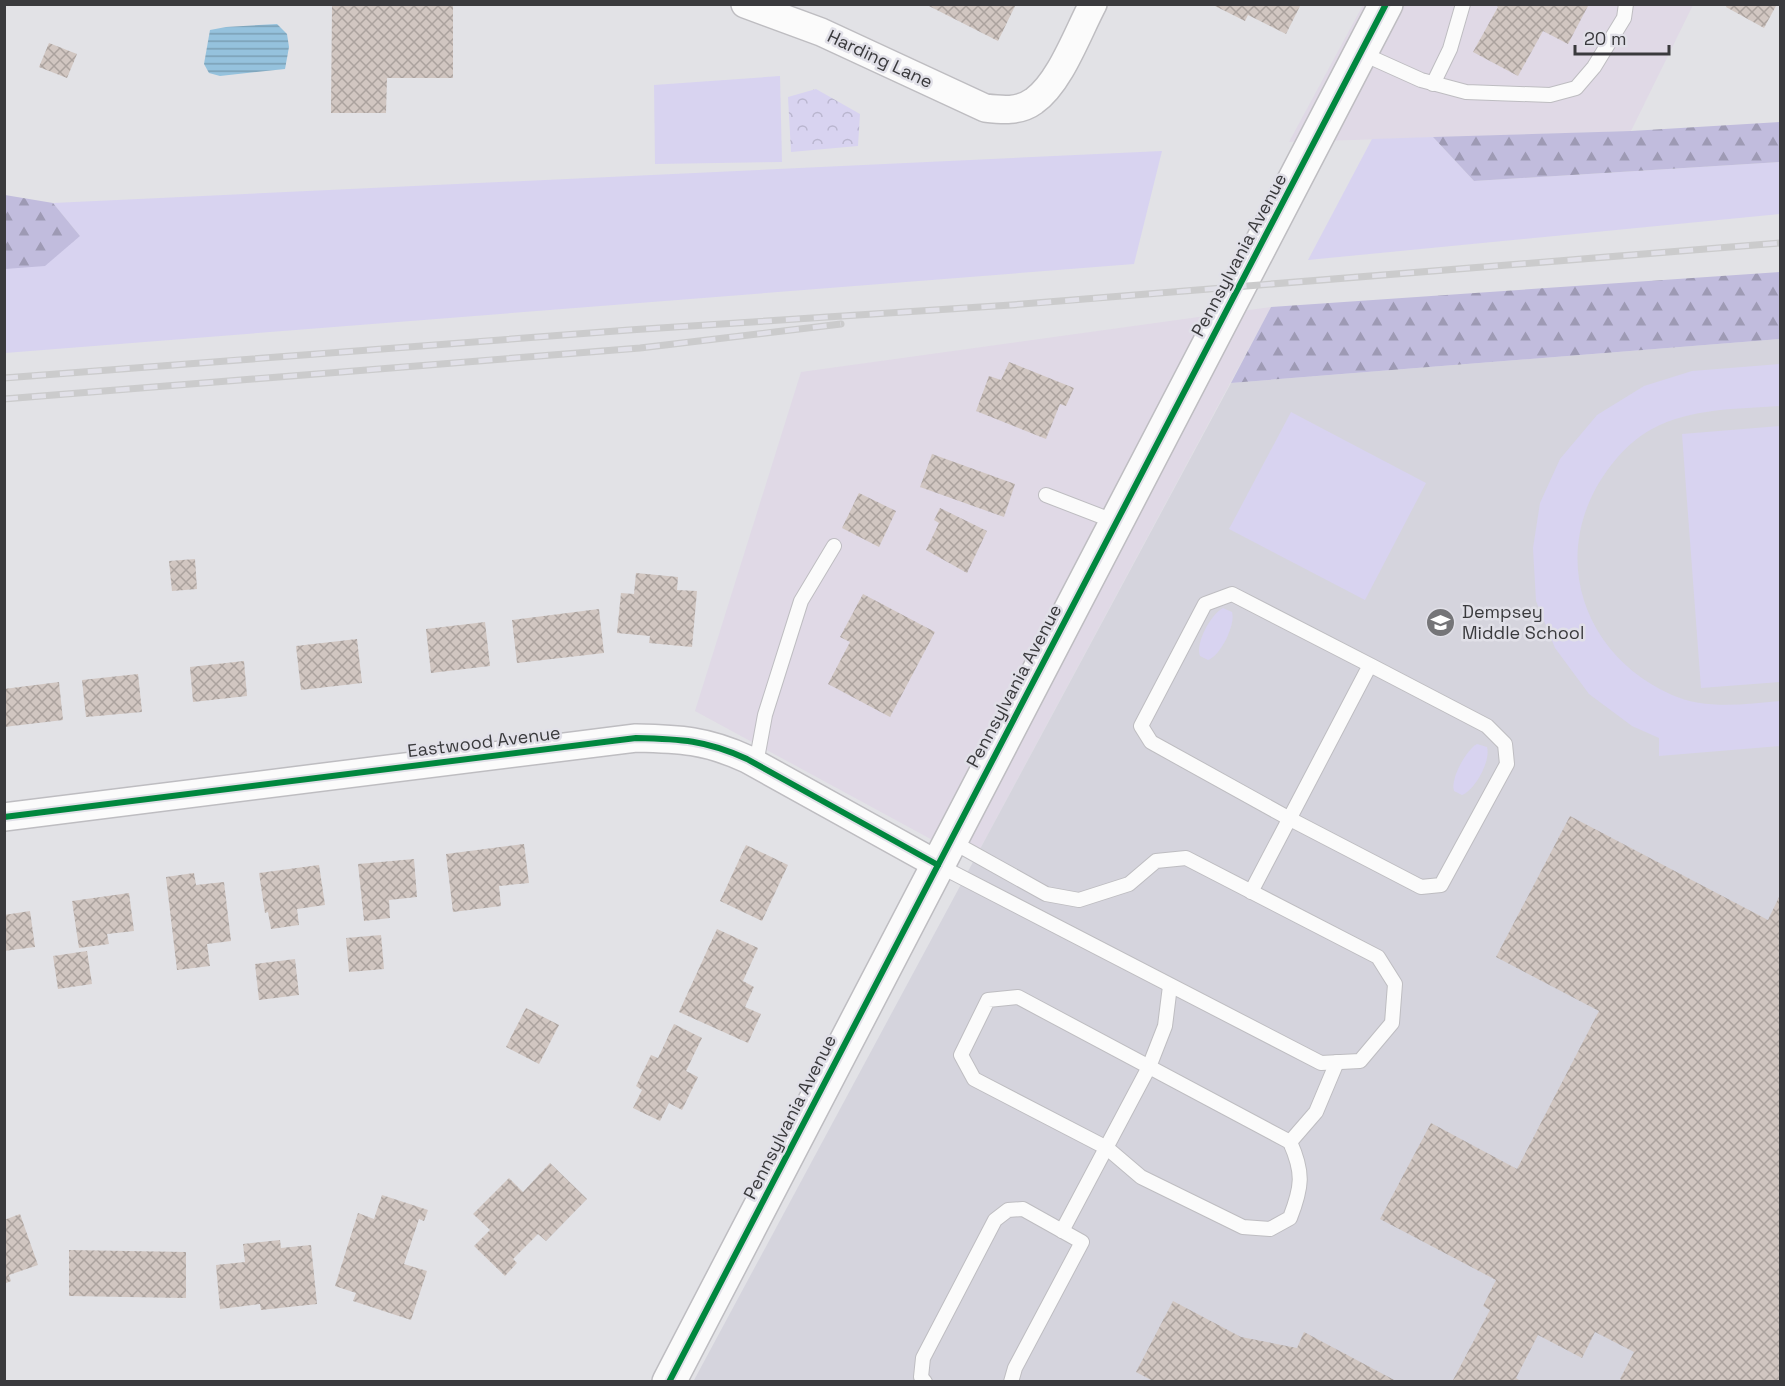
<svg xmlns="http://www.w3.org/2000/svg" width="1785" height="1386" font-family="'Space Grotesk',sans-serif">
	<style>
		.commercial { fill: #e0d9e6 }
		.built { fill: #d5d4dd }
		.grass { fill: #d8d3f0 }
		.forest { fill: url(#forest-firs) }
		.park { fill: url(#park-crowns) }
		.water { fill: url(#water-rules) }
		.building { fill: url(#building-cross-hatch) }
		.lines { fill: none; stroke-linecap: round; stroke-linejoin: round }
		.service-casing { stroke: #bebdc1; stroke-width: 16 }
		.minor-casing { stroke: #bebdc1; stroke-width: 30 }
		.tertiary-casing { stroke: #bebdc1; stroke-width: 36 }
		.service { stroke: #fbfbfb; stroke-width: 14 }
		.minor { stroke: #fbfbfb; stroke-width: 27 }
		.tertiary { stroke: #fbfbfb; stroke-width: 33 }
		.rail-casing { stroke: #cbcbcc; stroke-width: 7 }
		.rail { stroke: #e1e0e8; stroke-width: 4.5; stroke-dasharray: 14; stroke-linecap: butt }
		.cycleway-casing { stroke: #e1e0e8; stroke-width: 10 }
		.cycleway { stroke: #00873e; stroke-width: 6 }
		.labels { text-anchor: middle; stroke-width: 5; stroke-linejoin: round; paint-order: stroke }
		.street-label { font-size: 18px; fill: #3a3a3d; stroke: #e1e0e8 }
		.poi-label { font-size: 18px; fill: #3a3a3d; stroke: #e1e0e8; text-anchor: start }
	</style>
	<defs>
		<pattern id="forest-firs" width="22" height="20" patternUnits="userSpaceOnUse" patternTransform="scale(1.5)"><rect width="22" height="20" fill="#c1bcdd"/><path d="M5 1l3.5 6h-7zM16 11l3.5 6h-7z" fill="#9e9ab4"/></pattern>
		<pattern id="park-crowns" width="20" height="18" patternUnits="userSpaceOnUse" patternTransform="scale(1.5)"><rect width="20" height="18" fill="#d8d3f0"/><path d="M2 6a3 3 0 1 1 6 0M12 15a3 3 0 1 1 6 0" fill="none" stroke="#bab6cf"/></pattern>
		<pattern id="water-rules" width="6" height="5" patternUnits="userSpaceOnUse" patternTransform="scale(1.5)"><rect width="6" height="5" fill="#95c2dd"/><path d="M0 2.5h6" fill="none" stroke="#7b9fb4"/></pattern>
		<pattern id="building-cross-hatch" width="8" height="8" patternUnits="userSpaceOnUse" patternTransform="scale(1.5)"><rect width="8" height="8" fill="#d1c6c1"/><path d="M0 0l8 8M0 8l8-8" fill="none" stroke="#aba29e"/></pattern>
	</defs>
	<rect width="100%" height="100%" fill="#e2e2e6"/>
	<g class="commercial">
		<polygon points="1363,5 1693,5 1631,131 1289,142"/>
		<polygon points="1271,307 973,862 695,711 801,372"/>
	</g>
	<polygon class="built" points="1780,339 1780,1381 693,1382 1231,383"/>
	<g class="grass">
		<polygon points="780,76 782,162 655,164 654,85"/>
		<polygon points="1433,137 1474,181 1780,162 1780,214 1308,260 1372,139"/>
		<polygon points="1162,151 1134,264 5,353 5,269 80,236 53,203"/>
		<path d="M1780,364V406C1737,409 1691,408 1652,429C1628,442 1609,465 1596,488C1552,569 1590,659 1672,695C1706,710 1745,704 1780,701V746L1659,756V738L1632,726L1589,694L1555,648L1536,601L1533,548L1540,503L1560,459L1597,415L1644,386L1692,371Z"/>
		<polygon points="1291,412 1426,483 1365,600 1229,529"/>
		<polygon points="1780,426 1780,682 1701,688 1682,434"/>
		<path d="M1223,608L1232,612C1236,625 1220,656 1208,660L1200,656C1195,643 1211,614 1223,608Z"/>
		<path d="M1477,744L1487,747C1491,761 1475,790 1462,795L1454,791C1450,779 1466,750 1477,744Z"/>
	</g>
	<g class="forest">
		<polygon points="1780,122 1780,162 1474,181 1433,137 1631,131"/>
		<polygon points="5,195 53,203 80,236 45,266 5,269"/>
		<polygon points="1780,272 1780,339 1231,383 1271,307"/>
	</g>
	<polygon class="park" points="816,89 860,114 858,146 791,152 788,97"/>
	<polygon class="water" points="277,24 287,34 289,47 285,69 220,76 209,73 204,64 210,30 226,27"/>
	<g class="building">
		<polygon points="332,4 453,4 453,78 387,78 386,113 331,113"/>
		<polygon points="925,4 1016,4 998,41"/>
		<polygon points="1211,4 1301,4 1286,34 1248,15 1245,21"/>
		<polygon points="1494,4 1589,4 1568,44 1543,31 1518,76 1473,52 1498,7"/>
		<polygon points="1727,4 1777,4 1764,28 1726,7"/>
		<polygon points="49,43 77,54 67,78 39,67"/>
		<polygon points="1009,362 1074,388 1066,406 1060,404 1046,439 976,411 989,376 1001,380"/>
		<polygon points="932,454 1015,484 1004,517 920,487"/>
		<polygon points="859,493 896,511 879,547 842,528"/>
		<polygon points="940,508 987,531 967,573 926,550 939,523 934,520"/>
		<polygon points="195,559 197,589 172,591 169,561"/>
		<polygon points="636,573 678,577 677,590 697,591 692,647 649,643 650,636 617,633 621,593 634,594"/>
		<polygon points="863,594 935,632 890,717 828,684 850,642 840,637"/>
		<polygon points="599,609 604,653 517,663 512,620"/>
		<polygon points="485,622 490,666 431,673 426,629"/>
		<polygon points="357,639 362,683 301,690 296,646"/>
		<polygon points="244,661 247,696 193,702 190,667"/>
		<polygon points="138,674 142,712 86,717 82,680"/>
		<polygon points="59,682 63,720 4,727 4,689"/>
		<polygon points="1570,816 1768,920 1780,895 1780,1382 1626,1382 1620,1379 1634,1352 1595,1332 1582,1358 1538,1335 1516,1378 1522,1382 1452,1382 1490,1310 1483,1306 1496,1280 1380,1219 1431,1123 1517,1169 1599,1011 1496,957"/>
		<polygon points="524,844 529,883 499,886 501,906 453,912 446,854"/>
		<polygon points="746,845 788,865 762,921 720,901"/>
		<polygon points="414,859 417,897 389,900 390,918 364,921 358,864"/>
		<polygon points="319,865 325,905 297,909 299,925 271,929 268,912 265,913 259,873"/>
		<polygon points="194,873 196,885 224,882 231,941 207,944 210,966 177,970 166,877"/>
		<polygon points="129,893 134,931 107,934 109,944 79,948 72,901"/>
		<polygon points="30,911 35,947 4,951 4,915"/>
		<polygon points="717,929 758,948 743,981 754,987 745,1007 761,1014 748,1043 679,1012"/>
		<polygon points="381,935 384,969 349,972 346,938"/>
		<polygon points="87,951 92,984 58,989 53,956"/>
		<polygon points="295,959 299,995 259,1000 255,964"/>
		<polygon points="526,1008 559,1025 539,1064 506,1047"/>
		<polygon points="674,1024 702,1038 686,1071 698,1077 682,1110 669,1103 660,1121 633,1108 642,1090 636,1086 651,1055 658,1058"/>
		<polygon points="550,1163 587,1199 546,1241 538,1234 513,1259 517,1263 505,1276 474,1246 490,1230 473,1214 509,1178 523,1192"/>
		<polygon points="382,1195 428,1210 424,1221 419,1219 404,1264 427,1271 411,1320 353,1301 356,1293 335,1286 358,1213 374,1219"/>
		<polygon points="20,1214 38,1265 9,1275 11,1281 4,1284 4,1220"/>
		<polygon points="280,1240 281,1248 311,1245 317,1304 261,1310 260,1304 220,1309 216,1265 245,1262 243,1244"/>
		<polygon points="69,1250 186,1252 186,1298 69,1296"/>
		<polygon points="1173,1301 1241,1337 1297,1348 1304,1332 1398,1382 1155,1382 1136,1372"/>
	</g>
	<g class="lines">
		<defs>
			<g id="service">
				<polyline points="1361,53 1421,80 1466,92 1550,95 1576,88 1594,67 1624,18 1626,4"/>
				<polyline points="1433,84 1450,49 1463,4"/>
				<polyline points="1046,495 1116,522"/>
				<polyline points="756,764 765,715 801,601 834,546"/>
				<polyline points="938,865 1321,1063 1360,1061 1392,1023 1395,984 1378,957 1186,858 1156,861 1129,884 1079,900 1046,894 951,841"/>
				<polyline points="1251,892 1370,665 1487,726 1505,744 1507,764 1441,885 1421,887 1290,819 1151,742 1141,726 1205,604 1232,594 1370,665"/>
				<path d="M1018,997L1290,1142C1304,1173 1302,1187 1290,1218L1270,1229L1243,1227L1141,1177L1107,1148L974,1079L961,1055L988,1000Z"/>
				<polyline points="1290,1142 1316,1112 1337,1062"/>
				<polyline points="1062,1231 1149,1067 1165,1026 1170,986"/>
				<polyline points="925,1382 921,1377 923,1358 995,1220 1008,1210 1023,1209 1082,1242 1015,1368 1011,1382"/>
			</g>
			<g id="minor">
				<path d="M745,4L821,32L985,108C1002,110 1019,112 1034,101C1060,83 1078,32 1093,4"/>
				<path d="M4,817L636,738C680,739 706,740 747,759L938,865"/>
			</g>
			<polyline id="tertiary" points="669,1382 1386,4"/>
		</defs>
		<use href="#service" class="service-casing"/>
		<use href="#minor" class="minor-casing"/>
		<use href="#tertiary" class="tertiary-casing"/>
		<use href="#service" class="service"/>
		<use href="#minor" class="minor"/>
		<use href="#tertiary" class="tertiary"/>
		<defs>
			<g id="rail">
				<polyline points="4,378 629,330 1011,305 1780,243"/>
				<polyline points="4,399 640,348 841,324"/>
			</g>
		</defs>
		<use href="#rail" class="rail-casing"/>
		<use href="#rail" class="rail"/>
		<defs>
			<g id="cycleway">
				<path d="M4,817L636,738C680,739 706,740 747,759L938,865"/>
				<polyline points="669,1382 1386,4"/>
			</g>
		</defs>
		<use href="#cycleway" class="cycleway-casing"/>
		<use href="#cycleway" class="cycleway"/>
	</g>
	<defs>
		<symbol id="school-disc" viewBox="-11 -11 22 22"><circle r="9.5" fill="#757578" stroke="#e1e0e8"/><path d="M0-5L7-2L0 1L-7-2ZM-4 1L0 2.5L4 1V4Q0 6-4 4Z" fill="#fff"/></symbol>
	</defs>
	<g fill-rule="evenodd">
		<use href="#school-disc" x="1424" y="606" width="33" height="33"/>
	</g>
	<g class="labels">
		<g class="street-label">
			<text transform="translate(880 59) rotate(25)" y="6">Harding Lane</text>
			<text transform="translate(1239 255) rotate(-62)" y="6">Pennsylvania Avenue</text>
			<text transform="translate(1014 686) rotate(-62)" y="6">Pennsylvania Avenue</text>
			<text transform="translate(484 742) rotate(-7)" y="6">Eastwood Avenue</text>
			<text transform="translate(790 1117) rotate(-63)" y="6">Pennsylvania Avenue</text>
		</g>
		<g class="poi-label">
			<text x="1462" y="618">Dempsey<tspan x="1462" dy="21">Middle School</tspan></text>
		</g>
	</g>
	<rect width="1785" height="1386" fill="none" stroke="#3a3a3d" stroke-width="12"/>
	<path d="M1575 45v9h94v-9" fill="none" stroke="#3a3a3d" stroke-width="3"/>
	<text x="1584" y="45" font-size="18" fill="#3a3a3d" stroke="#e1e0e8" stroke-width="4.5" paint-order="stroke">20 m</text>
</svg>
